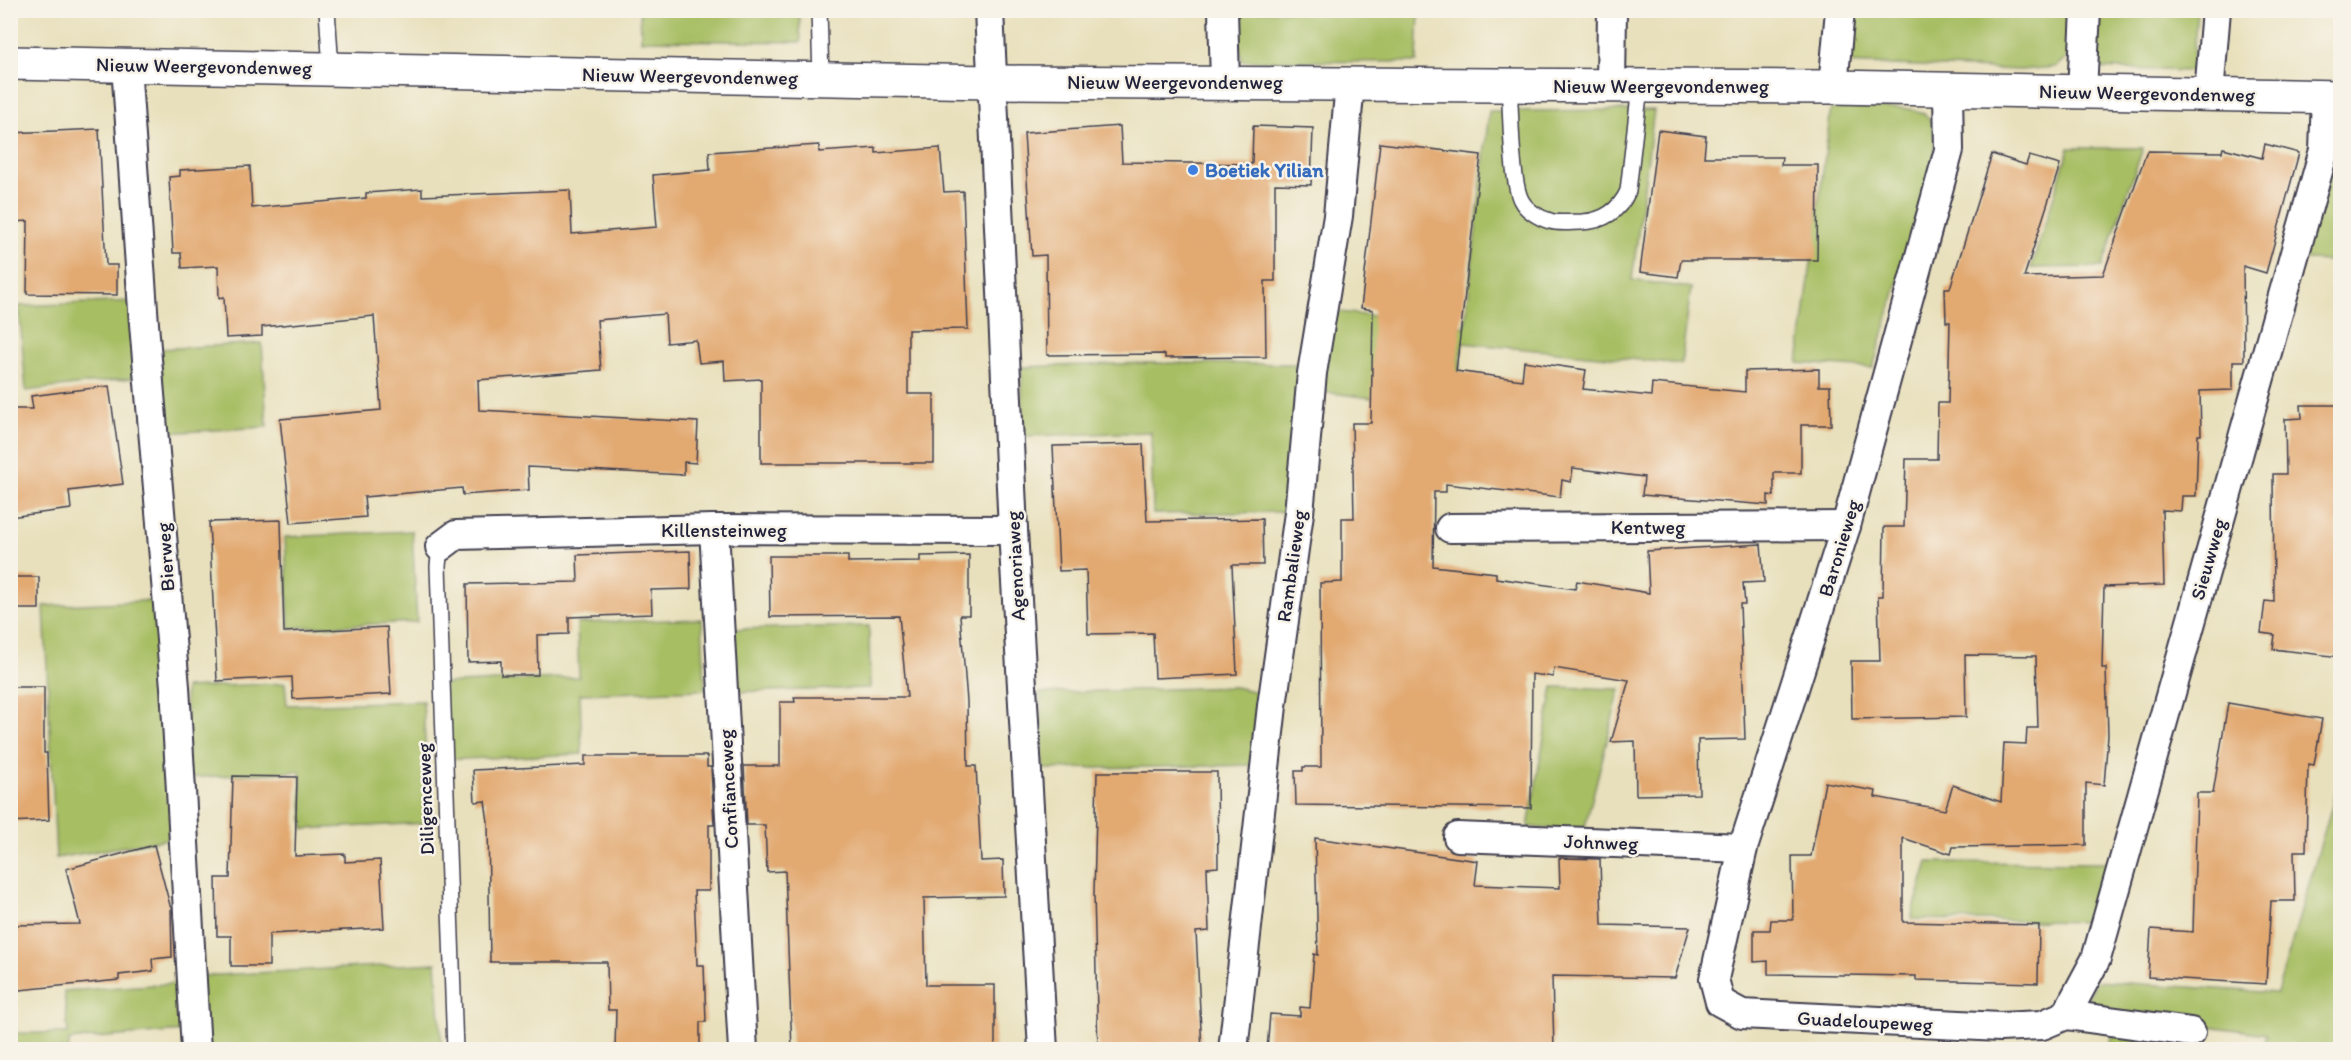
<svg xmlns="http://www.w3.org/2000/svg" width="2351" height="1060" font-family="Itim,sans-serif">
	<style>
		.green { fill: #a7be63; stroke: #64704f; stroke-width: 1.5 }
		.building { fill: #e2a971 }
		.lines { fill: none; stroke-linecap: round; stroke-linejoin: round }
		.lane-casing { stroke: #403e4e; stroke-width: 18 }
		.street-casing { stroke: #403e4e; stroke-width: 32 }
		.secondary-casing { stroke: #403e4e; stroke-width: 36 }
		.lane { stroke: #fff; stroke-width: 15 }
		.street { stroke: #fff; stroke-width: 28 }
		.secondary { stroke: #fff; stroke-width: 33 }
		.shop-dot { fill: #3f7fe0; stroke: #f7f3e8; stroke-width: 2 }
		.labels { text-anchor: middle; stroke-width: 5; stroke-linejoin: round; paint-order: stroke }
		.street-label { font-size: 20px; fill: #22223b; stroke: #f7f3e8 }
		.shop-label { font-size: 20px; font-weight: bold; fill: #366cbe; stroke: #f7f3e8; text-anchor: start }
	</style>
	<rect width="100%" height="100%" fill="#f7f3e8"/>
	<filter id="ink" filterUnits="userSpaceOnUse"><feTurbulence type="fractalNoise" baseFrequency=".0167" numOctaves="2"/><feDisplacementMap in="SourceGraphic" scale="12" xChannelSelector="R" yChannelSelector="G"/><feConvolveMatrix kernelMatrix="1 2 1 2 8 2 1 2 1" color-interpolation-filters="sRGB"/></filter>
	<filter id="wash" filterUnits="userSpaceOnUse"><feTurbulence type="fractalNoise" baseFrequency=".008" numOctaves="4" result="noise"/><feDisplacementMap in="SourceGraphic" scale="24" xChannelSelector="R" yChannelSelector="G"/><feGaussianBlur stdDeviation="1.35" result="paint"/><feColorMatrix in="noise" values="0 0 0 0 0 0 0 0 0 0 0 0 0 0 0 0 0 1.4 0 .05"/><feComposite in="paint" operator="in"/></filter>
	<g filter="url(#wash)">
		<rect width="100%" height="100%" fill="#e8e0bc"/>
		<g class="green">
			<polygon points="640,11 799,11 801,42 641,40"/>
			<polygon points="1234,11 1419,11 1417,62 1242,61"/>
			<polygon points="1849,11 2073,11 2071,54 2055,67 2020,70 1843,63"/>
			<polygon points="2096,11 2197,11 2192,71 2092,68"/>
			<path d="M1831,109C1851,109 1912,103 1926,115C1937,126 1935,148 1933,161L1873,368L1798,363Z"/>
			<polygon points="1654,110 1632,280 1691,288 1681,364 1463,343 1454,408 1323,392 1332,311 1465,327 1489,111"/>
			<polygon points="2340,144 2340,261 2303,260 2337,150"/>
			<polygon points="2069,148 2143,148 2102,267 2031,268"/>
			<polygon points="134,301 141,377 26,391 19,306"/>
			<polygon points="262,343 267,427 165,433 160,349"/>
			<polygon points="1148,363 1303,364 1286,512 1153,514 1151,432 1024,436 1021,367"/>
			<polygon points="412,531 417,622 289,628 285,537"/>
			<polygon points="161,600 174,838 56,858 44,606"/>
			<polygon points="702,619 705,690 580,694 582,754 442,760 439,684 579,677 577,623"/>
			<polygon points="869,626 870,688 734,692 733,629"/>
			<polygon points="285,683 287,705 423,701 429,823 304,829 300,771 188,778 185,688"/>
			<polygon points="1234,687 1263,693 1257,765 1043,769 1040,693"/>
			<polygon points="1553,687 1620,689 1584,831 1528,827"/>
			<polygon points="2340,778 2340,1049 2262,1049 2266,1034 2091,1010 2088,998 2097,981 2277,993"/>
			<polygon points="1928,862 2112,863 2095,922 1911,919"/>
			<polygon points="436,963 442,1049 205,1049 200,976"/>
			<polygon points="181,983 184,1031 69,1040 69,1049 11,1050 11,1033 68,1033 64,991"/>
			<polygon points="2112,1036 2176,1044 2175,1049 2108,1050"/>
		</g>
		<g id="blocks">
			<g class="building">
				<polygon points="1120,126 1122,162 1252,164 1253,126 1313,128 1311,185 1275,184 1275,281 1265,281 1266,357 1165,358 1165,354 1047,355 1046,255 1032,256 1024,133"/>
				<polygon points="99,129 106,265 117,265 117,295 27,294 28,221 13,222 10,133"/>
				<polygon points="1658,130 1706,136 1704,157 1782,157 1781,165 1818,165 1817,260 1681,260 1678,277 1640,272"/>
				<polygon points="1380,143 1481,155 1456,371 1522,380 1524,361 1586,370 1583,389 1651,396 1652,383 1745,392 1745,371 1819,369 1819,386 1830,386 1831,425 1801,425 1801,473 1774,473 1774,496 1768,495 1768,505 1642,495 1644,477 1573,468 1571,482 1562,480 1560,497 1446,484 1446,492 1434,492 1433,566 1496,573 1496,578 1575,589 1577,581 1649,593 1647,551 1761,544 1764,582 1743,583 1745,604 1740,604 1745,739 1698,740 1699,794 1636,795 1635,741 1611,742 1629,680 1554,668 1553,677 1532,674 1531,808 1296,805 1295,771 1303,771 1303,767 1321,767 1320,583 1342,582 1342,518 1354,518 1352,423 1371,423 1373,310 1361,308"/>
				<polygon points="2265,144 2299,153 2266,273 2243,266 2244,361 2233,361 2233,390 2200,391 2201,435 2198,435 2196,496 2182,496 2181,511 2162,510 2164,585 2104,587 2102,668 2106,668 2108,735 2104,785 2086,783 2086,845 1953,847 1951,854 1903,838 1903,922 2039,925 2038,983 1916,980 1916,976 1768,974 1768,961 1754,962 1754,930 1770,930 1771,920 1793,920 1792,856 1811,856 1825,782 1876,791 1875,797 1945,810 1953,785 2001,802 2004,743 2026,744 2027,728 2038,728 2036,656 1965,655 1966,717 1852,719 1851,661 1880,661 1878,596 1883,596 1884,527 1904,527 1906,459 1937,459 1938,403 1948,403 1950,322 1946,322 1945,288 1950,288 1992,154 2026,165 2029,156 2060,165 2024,277 2103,275 2147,151 2222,152 2223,148 2262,158"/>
				<polygon points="819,145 819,152 876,148 876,153 940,148 944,192 963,191 968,329 908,330 908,394 934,394 934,463 761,463 761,379 725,381 724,361 699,363 696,340 667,343 665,314 597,320 601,370 478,380 479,410 698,422 696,463 684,462 684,475 528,467 529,490 463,495 462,488 364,497 366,517 291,523 280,419 381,410 374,316 262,327 262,336 226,338 224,297 219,298 218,266 182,268 181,253 173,253 169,177 180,176 180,170 250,166 252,208 366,198 366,193 422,189 422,196 570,190 572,234 657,227 653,175 710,170 709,152"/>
				<polygon points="109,386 123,484 69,491 71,509 10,517 10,409 33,409 31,396"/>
				<polygon points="2301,405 2340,405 2340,523 2338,523 2340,657 2273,649 2275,635 2261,633 2265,601 2274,602 2273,474 2286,474 2285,419 2302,418"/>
				<polygon points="1143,444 1147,521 1262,519 1263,565 1232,565 1237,674 1155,678 1153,633 1088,634 1086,570 1059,571 1053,446"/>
				<polygon points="281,520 284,632 387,627 391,694 293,699 292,677 217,681 209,522"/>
				<polygon points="690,551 691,589 651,590 652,614 569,617 569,634 537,635 538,675 501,675 501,661 468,662 467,584 578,582 577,555"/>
				<polygon points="969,555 969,615 960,615 967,701 968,766 976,766 981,861 1003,860 1004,896 924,898 926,985 995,985 995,1050 792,1050 785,871 767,872 765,825 747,825 744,766 780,766 780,702 795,702 794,697 907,697 899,616 770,617 769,556 848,556 848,562 920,561 920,556"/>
				<rect x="10" y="577" width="29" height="32"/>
				<polygon points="10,687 44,687 44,753 47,753 49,820 10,822"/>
				<polygon points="2228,703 2322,719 2314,765 2308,764 2306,851 2294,851 2295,901 2271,901 2266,984 2148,977 2151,929 2193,932 2197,793 2213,793"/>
				<polygon points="585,756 707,756 707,767 711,767 714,825 709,825 709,891 694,891 697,965 704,965 706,1022 700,1022 700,1050 615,1050 616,1010 608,1010 607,962 490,962 488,822 485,801 475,802 473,770 585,765"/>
				<polygon points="1097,772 1217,772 1218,867 1207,868 1209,931 1196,932 1202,1050 1098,1050 1094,894"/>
				<polygon points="233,776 297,777 295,856 345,854 345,862 380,860 384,928 269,934 269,966 231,966 231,936 217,936 216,878 230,878"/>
				<polygon points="1315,838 1478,861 1475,885 1560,888 1559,858 1600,859 1602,925 1690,927 1675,978 1552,976 1554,1050 1267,1050 1270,1014 1300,1016 1300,1007 1310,1008 1314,954 1318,955"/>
				<polygon points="154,845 171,909 172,957 152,959 153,971 119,975 119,980 10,991 10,925 80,924 66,869"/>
			</g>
		</g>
	</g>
	<g filter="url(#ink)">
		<use href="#blocks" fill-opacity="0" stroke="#403e4e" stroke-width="1.5"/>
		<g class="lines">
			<defs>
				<g id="lane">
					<polyline points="327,10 331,69"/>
					<polyline points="819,10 821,78"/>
					<path d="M1509,85C1511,110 1511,181 1521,200C1526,210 1539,218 1550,221C1559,224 1572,222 1582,222C1604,221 1619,211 1628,191L1640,86"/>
					<polyline points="440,547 438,566 455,1050"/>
				</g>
				<g id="street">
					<polyline points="989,10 1013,530 1043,1050"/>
					<polyline points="1223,10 1225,82"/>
					<polyline points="126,65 144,324 175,687 196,1050"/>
					<polyline points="1611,86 1612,10"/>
					<polyline points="1833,87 1840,10"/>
					<polyline points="1948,89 1949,150 1846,526 1743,848 1714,979 1720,1002 1742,1014 2000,1027 2042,1025 2066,1015 2191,1032"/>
					<polyline points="2082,92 2086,10"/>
					<polyline points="2209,94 2216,10"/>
					<polyline points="1450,528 1846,526"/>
					<polyline points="714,529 743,1050"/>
					<polyline points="440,547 456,535 714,529 1013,530"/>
					<polyline points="1458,837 1743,848"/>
					<polyline points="2066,1015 2096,959 2324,150 2326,97"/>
					<polyline points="1233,1050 1272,706 1299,513 1312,373 1338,216 1350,83"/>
				</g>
				<polyline id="secondary" points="10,63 990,82 1833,87 2340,97"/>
			</defs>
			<use href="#lane" class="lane-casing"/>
			<use href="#street" class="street-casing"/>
			<use href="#secondary" class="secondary-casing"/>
			<use href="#lane" class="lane"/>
			<use href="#street" class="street"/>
			<use href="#secondary" class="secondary"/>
		</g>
	</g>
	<circle class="shop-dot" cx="1193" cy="170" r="6"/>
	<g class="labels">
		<g class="street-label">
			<text transform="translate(204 66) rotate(1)" y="7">Nieuw Weergevondenweg</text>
			<text transform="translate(690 76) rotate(1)" y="7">Nieuw Weergevondenweg</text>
			<text x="1175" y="89">Nieuw Weergevondenweg</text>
			<text x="1661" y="93">Nieuw Weergevondenweg</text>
			<text transform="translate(2147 93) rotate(1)" y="7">Nieuw Weergevondenweg</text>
			<text x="1648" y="534">Kentweg</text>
			<text x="724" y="537">Killensteinweg</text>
			<text transform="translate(1839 548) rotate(-73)" y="7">Baronieweg</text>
			<text transform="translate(165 557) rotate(-94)" y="7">Bierweg</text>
			<text transform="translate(2208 559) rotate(-74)" y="7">Sieuwweg</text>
			<text transform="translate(1015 566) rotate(-93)" y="7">Agenoriaweg</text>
			<text transform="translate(1291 566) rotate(-82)" y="7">Rambalieweg</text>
			<text transform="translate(728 789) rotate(-93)" y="7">Confianceweg</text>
			<text transform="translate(425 799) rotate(-92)" y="7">Diligenceweg</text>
			<text transform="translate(1601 842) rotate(2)" y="7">Johnweg</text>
			<text transform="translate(1865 1021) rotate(3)" y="7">Guadeloupeweg</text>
		</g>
		<g class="shop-label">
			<text x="1205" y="177">Boetiek Yilian</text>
		</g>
	</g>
	<rect width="2351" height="1060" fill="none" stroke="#f7f3e8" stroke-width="36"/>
</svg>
